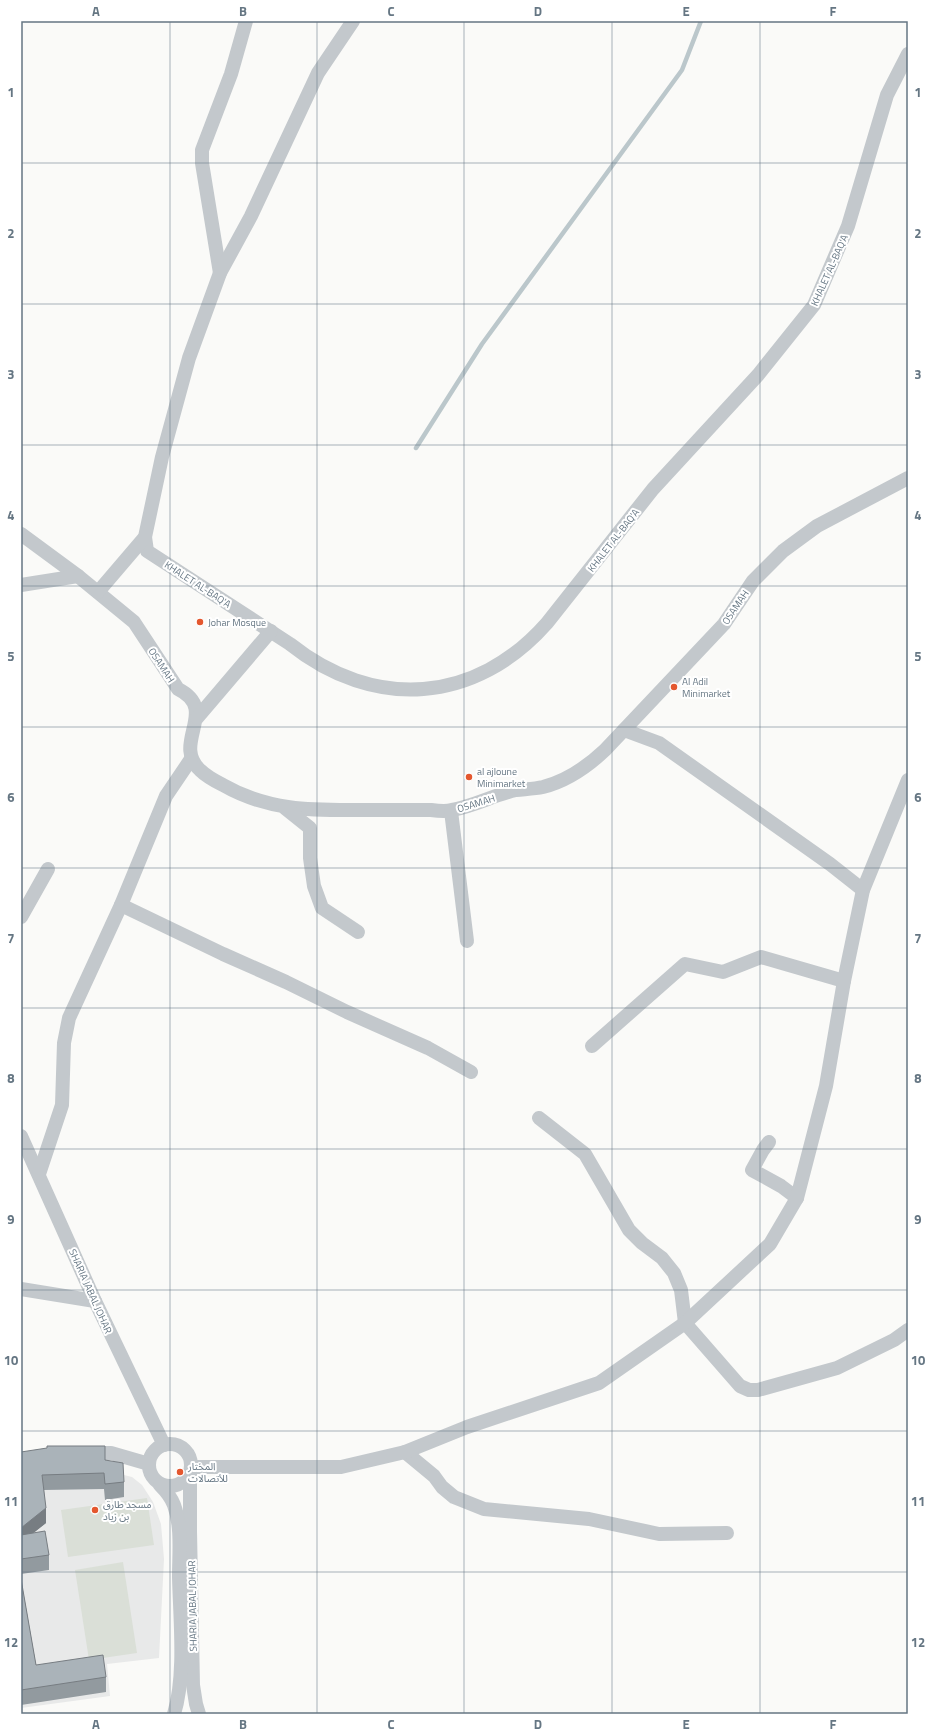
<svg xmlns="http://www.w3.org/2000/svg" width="929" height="1735" font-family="'Titillium Web','Noto Sans Arabic',sans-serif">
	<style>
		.built { fill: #e8e9e9 }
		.green { fill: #dadfd7 }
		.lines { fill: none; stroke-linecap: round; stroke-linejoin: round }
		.stream { stroke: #bbc7cb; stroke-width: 4.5 }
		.minor { stroke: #c3c8cc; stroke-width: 14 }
		.wall { fill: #929a9f }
		.shaded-wall { fill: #777d82 }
		.building { fill: #aab3b9; stroke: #777d82 }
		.grid { fill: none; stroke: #657683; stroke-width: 1; stroke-opacity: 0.55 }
		.poi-dot { fill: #e4572e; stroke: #fff; stroke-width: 1.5 }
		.labels { text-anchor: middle; stroke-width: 4; stroke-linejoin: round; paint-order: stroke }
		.street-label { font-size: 10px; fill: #657683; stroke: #fff }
		.poi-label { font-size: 10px; fill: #657683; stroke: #fff; text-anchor: start }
		.neatline { fill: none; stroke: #657683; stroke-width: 1.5 }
		.grid-label { font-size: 13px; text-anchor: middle; font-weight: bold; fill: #657683 }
	</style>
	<rect width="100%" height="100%" fill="#fafaf8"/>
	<polygon class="built" points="110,1459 112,1472 132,1477 142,1485 153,1502 161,1524 164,1559 159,1658 107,1664 110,1696 21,1708 21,1462"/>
	<g class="green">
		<polygon points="147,1498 154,1545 68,1557 61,1510"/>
		<polygon points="123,1562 137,1653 89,1660 75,1570"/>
	</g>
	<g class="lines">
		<polyline class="stream" points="416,448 482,344 682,70 701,21"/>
		<g class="minor">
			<polyline points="220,273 202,163 202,150 231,74 246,21"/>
			<path d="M21,534L78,576L134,622L178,689C220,710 171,743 200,770C207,777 215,781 223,785C277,816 329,809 388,810C403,810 417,810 431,810C438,811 446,812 452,810C474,806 494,795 516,790C525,789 534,789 543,787C567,781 587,767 605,750L724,624L753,581L783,551L817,526L908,478"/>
			<path d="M145,537L147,551L290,644C374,711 476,704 547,623L653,489L758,375L814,305L848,226L887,95L908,54"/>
			<polyline points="21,585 78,576"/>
			<polyline points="98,592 145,537 162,457 189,358 220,273 251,216 318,73 353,21"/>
			<polyline points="197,718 271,631"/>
			<polyline points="624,730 659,743 830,864 863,890"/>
			<polyline points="285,808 310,828 310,858 314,886 322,908 358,932"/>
			<polyline points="451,811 467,941"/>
			<polyline points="121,905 223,954 286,982 347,1012 428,1048 471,1072"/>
			<polyline points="21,917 48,869"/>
			<polyline points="592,1046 685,964 723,972 761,957 844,981"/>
			<polyline points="539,1118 585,1154 629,1230 642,1243 662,1258 674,1273 681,1290 685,1323 740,1386 749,1390 758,1390 837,1368 894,1340 908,1330"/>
			<polyline points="21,1136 95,1301 164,1445"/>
			<polyline points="769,1142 763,1150 752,1170 781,1186 797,1198"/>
			<polyline points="39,1174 62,1105 64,1043 69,1018 121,905 166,796 191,759"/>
			<polyline points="21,1289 95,1301"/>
			<circle cx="170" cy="1465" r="21"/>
			<polyline points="405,1452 434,1476 442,1487 454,1497 484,1509 589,1519 659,1534 727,1533"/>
			<polyline points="86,1453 111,1453 149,1464"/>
			<polyline points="192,1467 341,1467 405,1452 467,1427 599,1383 685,1323 770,1244 797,1198 826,1086 844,981 863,890 908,780"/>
			<polyline points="190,1474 190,1531 193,1685 196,1704 199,1714"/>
			<path d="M160,1485C166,1491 171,1497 174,1505C182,1527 179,1554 179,1577C180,1619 186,1675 174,1714"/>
		</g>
	</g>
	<g class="wall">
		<polygon points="21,1452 105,1460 124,1482 124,1497 105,1500 104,1489 44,1490 46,1523 33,1533 49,1555 49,1570 21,1574"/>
		<polygon points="21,1579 36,1665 106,1677 106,1692 21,1705"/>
	</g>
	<polygon class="shaded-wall" points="46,1508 46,1523 21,1543 21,1528"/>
	<g class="building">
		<polygon points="47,1446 105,1446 105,1460 123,1463 124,1482 105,1484 104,1473 42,1475 46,1508 21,1528 21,1452 47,1448"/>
		<polygon points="45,1531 49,1555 21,1559 21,1535"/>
		<polygon points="21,1579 36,1665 103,1655 106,1677 21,1690"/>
	</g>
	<path class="grid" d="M170,21V1714M317,21V1714M464,21V1714M612,21V1714M760,21V1714M21,163H908M21,304H908M21,445H908M21,586H908M21,727H908M21,868H908M21,1008H908M21,1149H908M21,1290H908M21,1431H908M21,1572H908"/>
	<g class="poi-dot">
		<circle cx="200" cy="622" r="4"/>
		<circle cx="674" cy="687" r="4"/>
		<circle cx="469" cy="777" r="4"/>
		<circle cx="180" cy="1472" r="4"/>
		<circle cx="95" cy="1510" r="4"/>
	</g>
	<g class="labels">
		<g class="street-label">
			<text transform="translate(829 270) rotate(-66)" y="4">KHALET AL-BAQ'A</text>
			<text transform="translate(613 540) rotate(-52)" y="4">KHALET AL-BAQ'A</text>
			<text transform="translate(198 584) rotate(33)" y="4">KHALET AL-BAQ'A</text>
			<text transform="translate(735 607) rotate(-56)" y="4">OSAMAH</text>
			<text transform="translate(162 665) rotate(57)" y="4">OSAMAH</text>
			<text transform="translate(476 803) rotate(-17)" y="4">OSAMAH</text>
			<text transform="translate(91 1291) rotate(66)" y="4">SHARIA JABAL JOHAR</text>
			<text transform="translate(192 1606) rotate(-91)" y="4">SHARIA JABAL JOHAR</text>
		</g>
		<g class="poi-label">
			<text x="208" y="626">Johar Mosque</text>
			<text x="682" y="685">Al Adil<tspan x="682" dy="12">Minimarket</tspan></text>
			<text x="477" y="775">al ajloune<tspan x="477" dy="12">Minimarket</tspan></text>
			<text x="188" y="1470">المختار<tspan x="188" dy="12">للأتصالات</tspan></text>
			<text x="103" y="1508">مسجد طارق<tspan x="103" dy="12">بن زياد</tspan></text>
		</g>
	</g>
	<rect width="929" height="1735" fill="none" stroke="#ffffff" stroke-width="44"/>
	<rect x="22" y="22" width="885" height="1691" class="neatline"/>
	<g class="grid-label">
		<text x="96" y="16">A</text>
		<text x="243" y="16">B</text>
		<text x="391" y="16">C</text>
		<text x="538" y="16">D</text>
		<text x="686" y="16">E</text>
		<text x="833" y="16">F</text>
		<text x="11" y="97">1</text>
		<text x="918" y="97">1</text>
		<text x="11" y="238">2</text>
		<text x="918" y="238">2</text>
		<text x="11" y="379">3</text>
		<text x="918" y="379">3</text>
		<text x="11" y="520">4</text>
		<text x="918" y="520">4</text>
		<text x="11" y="661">5</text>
		<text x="918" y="661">5</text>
		<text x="11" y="802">6</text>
		<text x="918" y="802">6</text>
		<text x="11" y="943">7</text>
		<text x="918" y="943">7</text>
		<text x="11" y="1083">8</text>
		<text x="918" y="1083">8</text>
		<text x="11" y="1224">9</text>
		<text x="918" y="1224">9</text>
		<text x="11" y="1365">10</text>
		<text x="918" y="1365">10</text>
		<text x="11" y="1506">11</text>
		<text x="918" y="1506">11</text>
		<text x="11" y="1647">12</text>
		<text x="918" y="1647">12</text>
		<text x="96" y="1729">A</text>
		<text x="243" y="1729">B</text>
		<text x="391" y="1729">C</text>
		<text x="538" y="1729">D</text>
		<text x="686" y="1729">E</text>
		<text x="833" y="1729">F</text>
	</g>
</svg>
